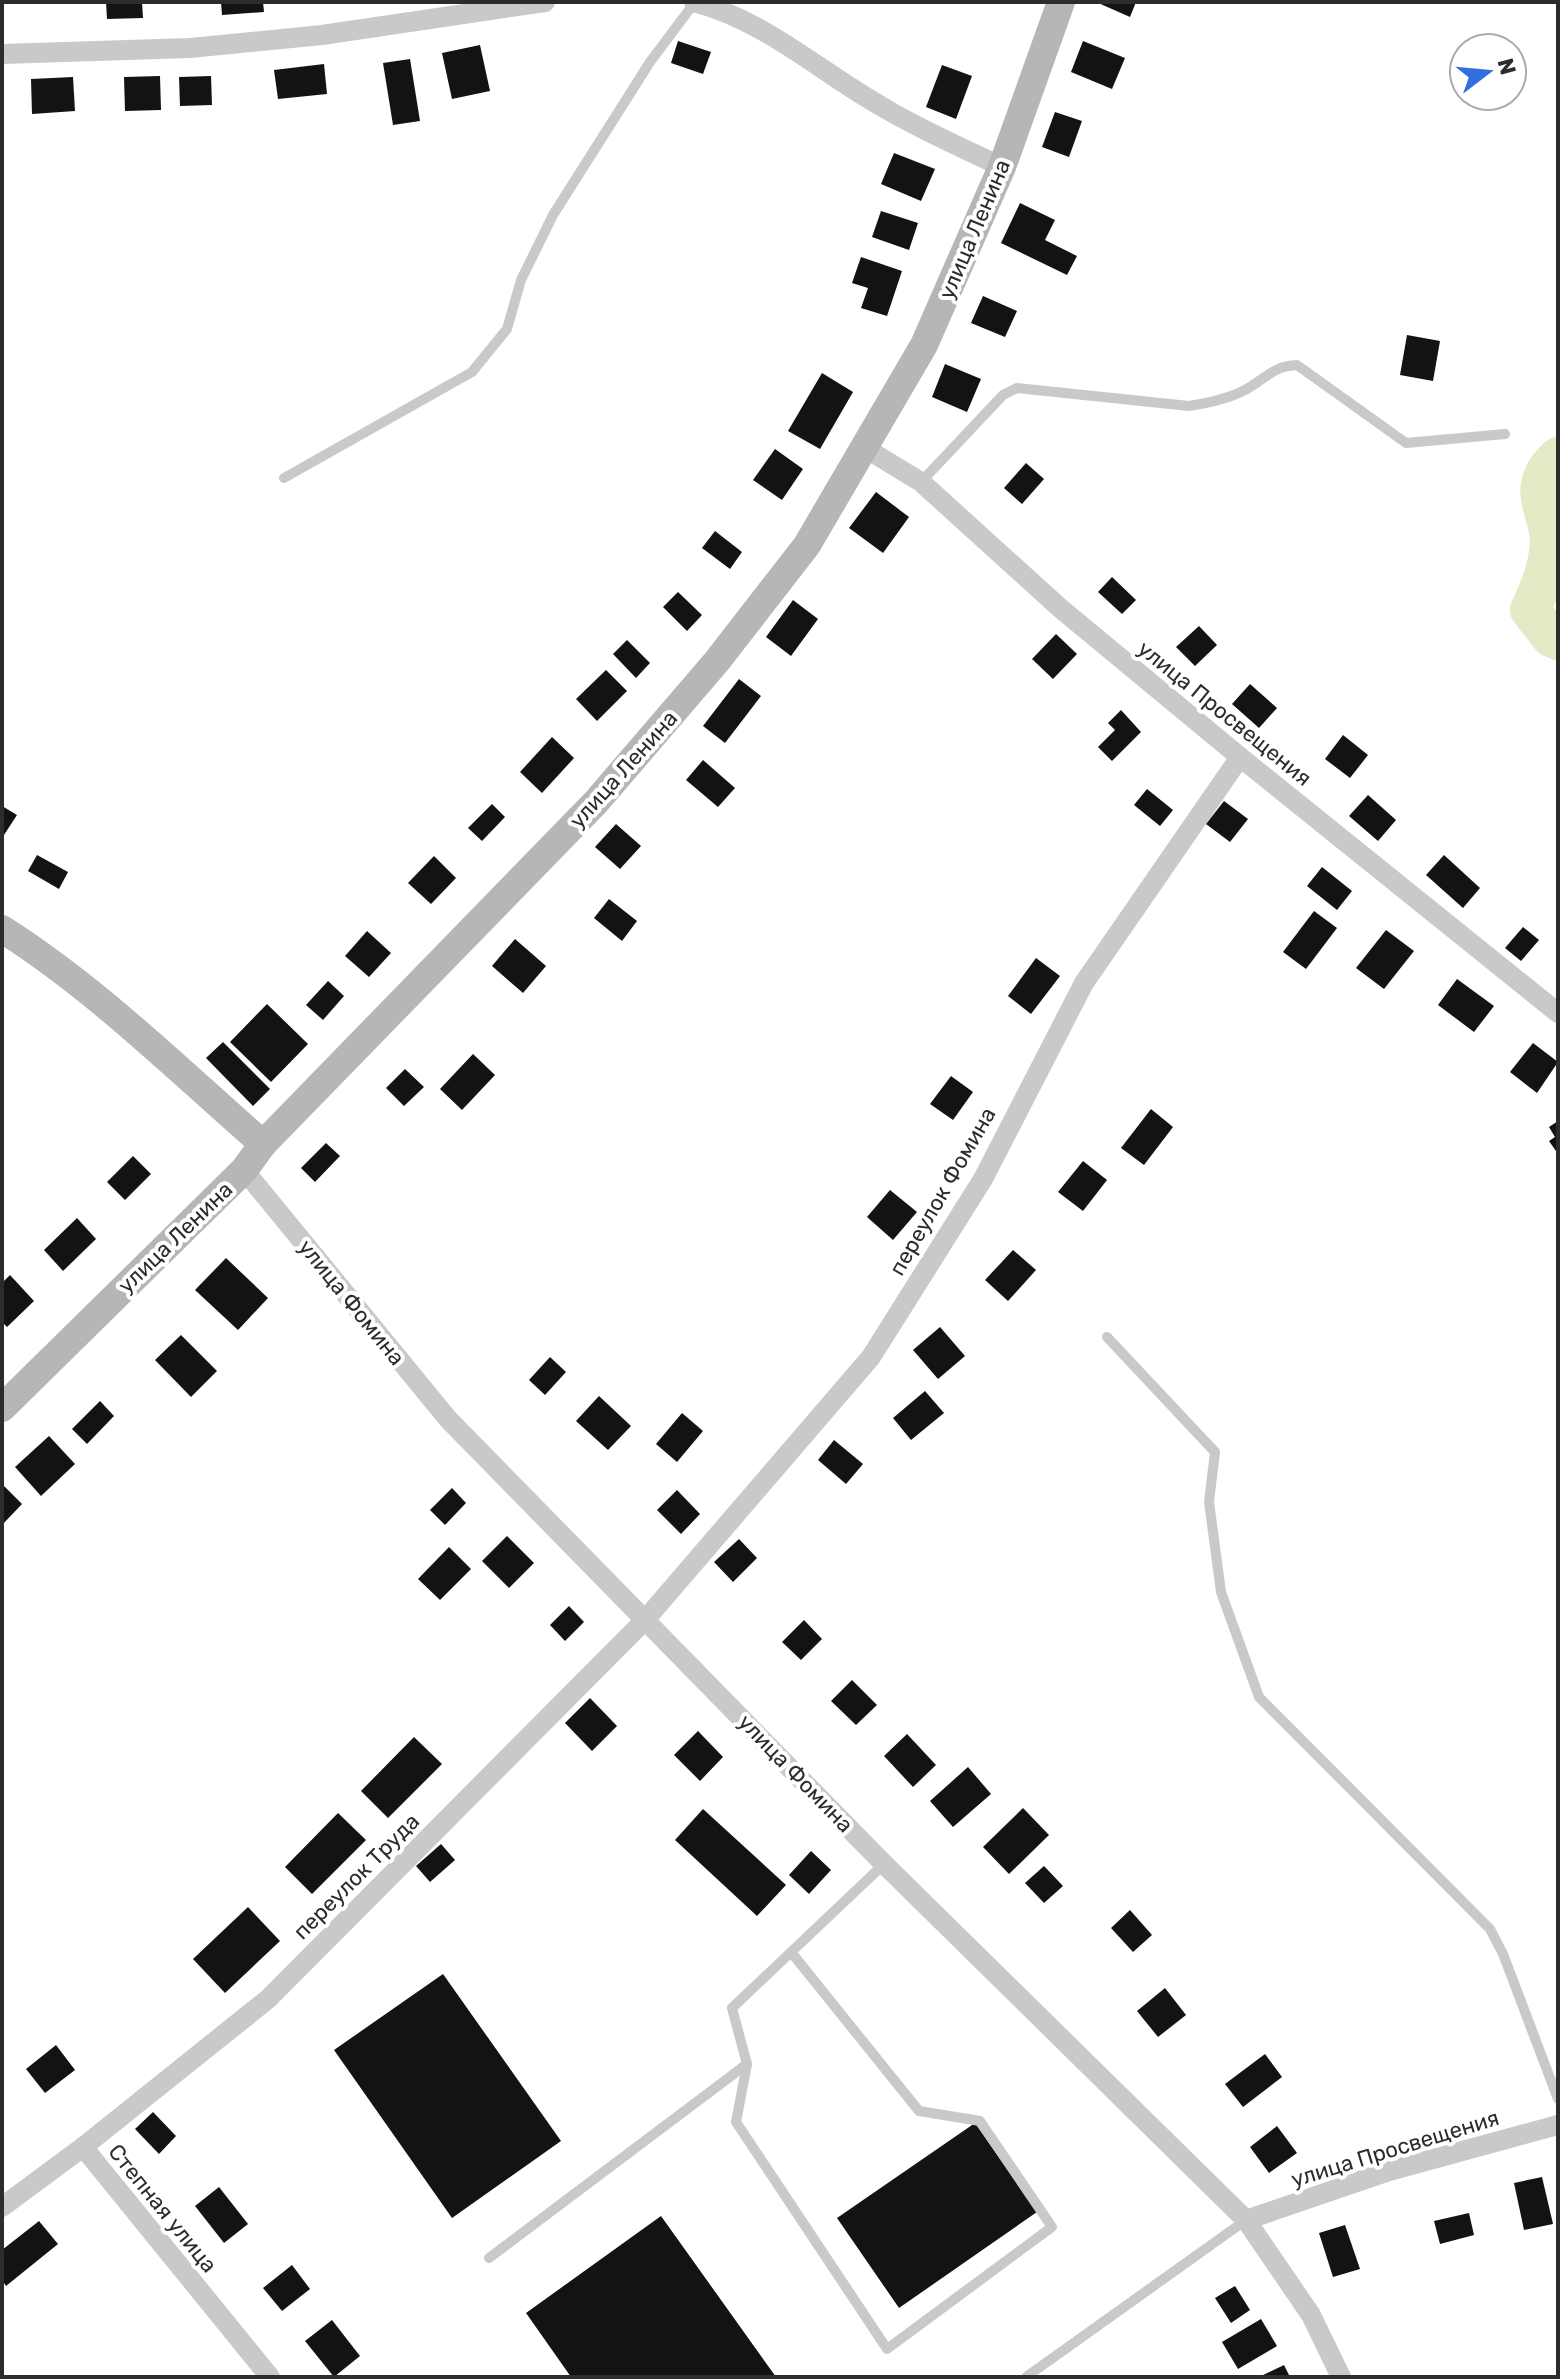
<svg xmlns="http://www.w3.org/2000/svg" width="1560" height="2379" font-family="Rubik,sans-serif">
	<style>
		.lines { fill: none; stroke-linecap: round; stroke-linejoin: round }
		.river { stroke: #e5e9c5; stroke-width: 40 }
		.building { fill: #131313 }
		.lane { stroke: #c9c9c9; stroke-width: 10 }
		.street { stroke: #c9c9c9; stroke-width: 20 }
		.secondary { stroke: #b6b6b6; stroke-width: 28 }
		.labels { text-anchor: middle; stroke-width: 8; stroke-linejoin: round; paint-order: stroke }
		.street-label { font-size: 22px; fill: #2c2c2c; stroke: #fff }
	</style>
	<rect width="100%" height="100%" fill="#fff"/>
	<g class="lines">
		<path class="river" d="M1558,457C1523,489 1551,511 1550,544C1548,569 1540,588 1530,610L1551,637L1558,640"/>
	</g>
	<g class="building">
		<polygon points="106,2 142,2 143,18 107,19"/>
		<polygon points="221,2 263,2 264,12 222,15"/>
		<polygon points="1096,2 1136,2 1130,17"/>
		<polygon points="678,41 711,52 703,74 671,63"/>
		<polygon points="1083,41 1125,58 1112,89 1071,72"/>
		<polygon points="480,45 490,91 452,99 442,53"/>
		<polygon points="410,59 420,121 393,125 383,63"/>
		<polygon points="324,64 327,94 278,99 274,70"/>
		<polygon points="942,65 972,76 956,119 926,107"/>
		<polygon points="160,76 161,110 125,111 124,77"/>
		<polygon points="211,76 212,105 180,106 179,77"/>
		<polygon points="73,77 75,111 32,114 31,79"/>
		<polygon points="1055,112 1082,121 1069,157 1042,147"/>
		<polygon points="894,153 935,169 921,201 881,184"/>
		<polygon points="1020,203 1055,220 1045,240 1077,256 1067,275 1001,243"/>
		<polygon points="881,211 918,223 909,250 872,237"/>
		<polygon points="861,257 902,271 887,316 861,308 868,288 852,283"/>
		<polygon points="983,296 1017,311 1005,337 971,323"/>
		<polygon points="1407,335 1440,341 1433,381 1400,375"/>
		<polygon points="945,364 981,379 967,412 932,397"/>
		<polygon points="822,373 853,392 820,449 788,431"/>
		<polygon points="775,449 803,469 782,500 753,480"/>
		<polygon points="1026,463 1044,479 1022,504 1004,488"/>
		<polygon points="876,492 909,517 883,553 849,528"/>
		<polygon points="715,531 742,552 730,569 702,548"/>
		<polygon points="1112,577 1136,600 1122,614 1098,592"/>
		<polygon points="678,592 702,615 687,631 663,607"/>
		<polygon points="793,600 818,619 791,656 766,637"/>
		<polygon points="1199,626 1217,645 1195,666 1176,647"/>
		<polygon points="1056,634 1077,654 1053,679 1032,659"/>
		<polygon points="627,640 650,663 636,678 613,654"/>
		<polygon points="606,670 627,691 597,721 576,699"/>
		<polygon points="739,679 761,696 725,743 703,726"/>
		<polygon points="1250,684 1277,708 1259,728 1232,704"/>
		<polygon points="1121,710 1141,732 1112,761 1098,747 1115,730 1108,723"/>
		<polygon points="1343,735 1368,755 1350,778 1325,759"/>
		<polygon points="552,737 574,758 542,793 520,772"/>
		<polygon points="703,760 735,788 718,807 686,780"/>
		<polygon points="1147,789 1173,810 1160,826 1134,805"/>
		<polygon points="1368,795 1396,820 1378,841 1349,816"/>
		<polygon points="1224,801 1248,819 1230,842 1206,824"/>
		<polygon points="492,804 505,817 482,841 468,828"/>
		<polygon points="2,806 17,815 2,838"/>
		<polygon points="616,824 641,846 620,869 595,847"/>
		<polygon points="37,855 68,872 59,889 28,871"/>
		<polygon points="1444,855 1480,888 1463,908 1426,875"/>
		<polygon points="434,856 456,878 431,904 408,883"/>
		<polygon points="1322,867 1352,891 1337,910 1307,886"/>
		<polygon points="609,899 637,921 622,941 594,918"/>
		<polygon points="1314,911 1337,928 1306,969 1283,952"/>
		<polygon points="1523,927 1539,940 1521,961 1505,948"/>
		<polygon points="1386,930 1414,951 1384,989 1356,968"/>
		<polygon points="367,931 391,953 369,977 345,956"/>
		<polygon points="515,939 546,966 523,993 492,966"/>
		<polygon points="1036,958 1060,976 1031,1014 1008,996"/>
		<polygon points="1457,979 1494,1006 1474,1032 1438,1005"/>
		<polygon points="328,981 344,996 323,1020 306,1005"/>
		<polygon points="267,1004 308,1044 271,1082 230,1042"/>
		<polygon points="223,1042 270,1089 253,1106 206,1058"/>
		<polygon points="1533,1043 1558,1062 1537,1093 1510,1072"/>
		<polygon points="473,1054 495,1075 462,1110 440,1089"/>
		<polygon points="405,1069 424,1087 404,1106 386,1088"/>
		<polygon points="951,1076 973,1092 953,1120 930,1104"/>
		<polygon points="1151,1109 1173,1127 1144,1165 1121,1148"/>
		<polygon points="1558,1121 1558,1154 1549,1141 1555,1137 1549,1127"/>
		<polygon points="326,1143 340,1156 315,1182 301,1168"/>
		<polygon points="133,1156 151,1174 125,1200 107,1182"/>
		<polygon points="1083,1161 1107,1180 1083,1211 1058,1192"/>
		<polygon points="890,1190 917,1212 893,1240 867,1217"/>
		<polygon points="77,1218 96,1239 63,1271 44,1250"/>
		<polygon points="1013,1250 1036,1270 1008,1301 985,1280"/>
		<polygon points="226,1258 268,1298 238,1330 195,1290"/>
		<polygon points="10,1275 34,1301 7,1327 2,1322 2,1283"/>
		<polygon points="940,1327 965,1356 938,1379 913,1350"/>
		<polygon points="181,1335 217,1371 191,1397 155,1360"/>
		<polygon points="550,1357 566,1372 545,1395 529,1380"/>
		<polygon points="925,1391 944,1413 911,1440 893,1418"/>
		<polygon points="599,1396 631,1426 608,1450 576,1421"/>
		<polygon points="100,1401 114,1416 87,1444 72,1429"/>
		<polygon points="682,1413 703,1431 677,1462 656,1444"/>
		<polygon points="49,1436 75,1464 41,1496 15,1467"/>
		<polygon points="834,1440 863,1464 846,1484 818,1460"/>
		<polygon points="4,1486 22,1504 2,1525 2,1488"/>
		<polygon points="452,1488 466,1503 445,1525 430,1510"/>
		<polygon points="677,1490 700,1514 681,1534 657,1510"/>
		<polygon points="507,1536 534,1563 509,1588 482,1561"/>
		<polygon points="739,1539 757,1558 733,1582 714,1562"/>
		<polygon points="449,1547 471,1569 440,1600 418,1579"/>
		<polygon points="569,1606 584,1622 565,1641 550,1625"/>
		<polygon points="804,1620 822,1639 801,1660 782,1642"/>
		<polygon points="852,1680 877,1705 856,1725 831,1701"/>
		<polygon points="590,1698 617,1726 592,1751 565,1723"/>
		<polygon points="698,1731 723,1757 700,1781 674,1755"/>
		<polygon points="907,1734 936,1765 913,1787 884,1756"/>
		<polygon points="414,1737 442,1764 388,1818 361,1791"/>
		<polygon points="968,1767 991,1794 953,1827 930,1801"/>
		<polygon points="1023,1808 1049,1835 1009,1874 983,1847"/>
		<polygon points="703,1809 786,1885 757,1916 675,1840"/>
		<polygon points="338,1813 366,1840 312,1894 285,1867"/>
		<polygon points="441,1844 455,1860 430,1882 416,1866"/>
		<polygon points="811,1851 831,1870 809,1894 789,1875"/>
		<polygon points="1044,1866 1063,1886 1044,1903 1025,1883"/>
		<polygon points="248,1907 280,1941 225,1993 193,1959"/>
		<polygon points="1130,1910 1152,1935 1133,1952 1111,1928"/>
		<polygon points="443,1974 561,2141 452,2218 334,2050"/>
		<polygon points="1165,1988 1186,2015 1158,2037 1137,2011"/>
		<polygon points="56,2045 75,2070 45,2093 26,2069"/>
		<polygon points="1265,2054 1282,2077 1243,2107 1225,2084"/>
		<polygon points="153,2112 176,2136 159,2154 135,2129"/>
		<polygon points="975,2123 1037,2212 899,2308 837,2218"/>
		<polygon points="1277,2126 1297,2153 1269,2173 1250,2147"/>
		<polygon points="1542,2177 1553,2224 1524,2230 1514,2183"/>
		<polygon points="219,2187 248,2224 224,2243 195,2206"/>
		<polygon points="1469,2213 1474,2235 1440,2244 1434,2221"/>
		<polygon points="661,2216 776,2377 571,2377 526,2313"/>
		<polygon points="39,2221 58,2244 6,2286 2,2280 2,2250"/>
		<polygon points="1345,2225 1360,2269 1333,2277 1319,2233"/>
		<polygon points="292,2265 310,2289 282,2311 263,2288"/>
		<polygon points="1235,2286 1250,2310 1231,2323 1215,2298"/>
		<polygon points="1261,2319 1277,2346 1238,2369 1222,2342"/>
		<polygon points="332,2320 360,2356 334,2377 305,2341"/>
		<polygon points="1284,2365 1290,2377 1259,2377"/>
	</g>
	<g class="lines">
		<g class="lane">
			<polyline points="284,478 472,372 507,329 521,280 553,215 650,62 695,2"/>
			<path d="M921,482L1003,395L1017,388L1189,406C1208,403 1228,399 1245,390C1265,379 1273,366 1297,365L1406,443L1505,434"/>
			<polyline points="1107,1337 1215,1452 1209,1502 1221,1592 1259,1697 1490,1929 1503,1954 1558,2099"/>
			<polyline points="791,1952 919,2111 980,2121 1052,2227 887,2349 736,2122 747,2064 732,2008 884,1864"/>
			<polyline points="489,2258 747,2064"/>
			<polyline points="1026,2377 1246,2220"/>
		</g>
		<g class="street">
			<path d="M694,2C767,21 821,73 886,109C923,131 963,148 1002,167"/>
			<polyline points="2,54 190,48 322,35 545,2"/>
			<polyline points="865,448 921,482 1060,608 1240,757 1558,1013"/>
			<polyline points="244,1170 448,1419 884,1864 1246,2220 1311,2315 1341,2377"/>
			<polyline points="83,2147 268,1999 645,1620 871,1357 983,1179 1084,983 1240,757"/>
			<polyline points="2,2207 83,2147 270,2377"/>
			<polyline points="1246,2220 1389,2171 1558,2125"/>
		</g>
		<g class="secondary">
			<path d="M2,929C98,990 178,1070 263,1144"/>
			<polyline points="2,1408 244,1170 263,1144 596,802 717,661 807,545 924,345 1002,167 1061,2"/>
		</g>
	</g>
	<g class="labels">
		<g class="street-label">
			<text transform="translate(974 229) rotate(-67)" y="8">улица Ленина</text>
			<text transform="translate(1225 713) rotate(39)" y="8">улица Просвещения</text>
			<text transform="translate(623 769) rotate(-48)" y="8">улица Ленина</text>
			<text transform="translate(942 1191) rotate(-60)" y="8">переулок Фомина</text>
			<text transform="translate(175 1237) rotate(-44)" y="8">улица Ленина</text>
			<text transform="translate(352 1302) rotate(51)" y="8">улица Фомина</text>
			<text transform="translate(796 1773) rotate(46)" y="8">улица Фомина</text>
			<text transform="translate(356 1876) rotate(-45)" y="8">переулок Труда</text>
			<text transform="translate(1395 2148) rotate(-17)" y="8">улица Просвещения</text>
			<text transform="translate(163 2208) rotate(51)" y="8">Степная улица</text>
		</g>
	</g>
	<rect width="1560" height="2379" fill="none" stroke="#2c2c2c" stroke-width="8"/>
	<g transform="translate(1488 72) rotate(74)"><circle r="38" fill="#ffffff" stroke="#ababab" stroke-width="2"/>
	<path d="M0-6L14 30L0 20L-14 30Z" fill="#326fde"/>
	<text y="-12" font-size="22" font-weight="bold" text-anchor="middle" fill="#2c2c2c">N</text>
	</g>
</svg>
